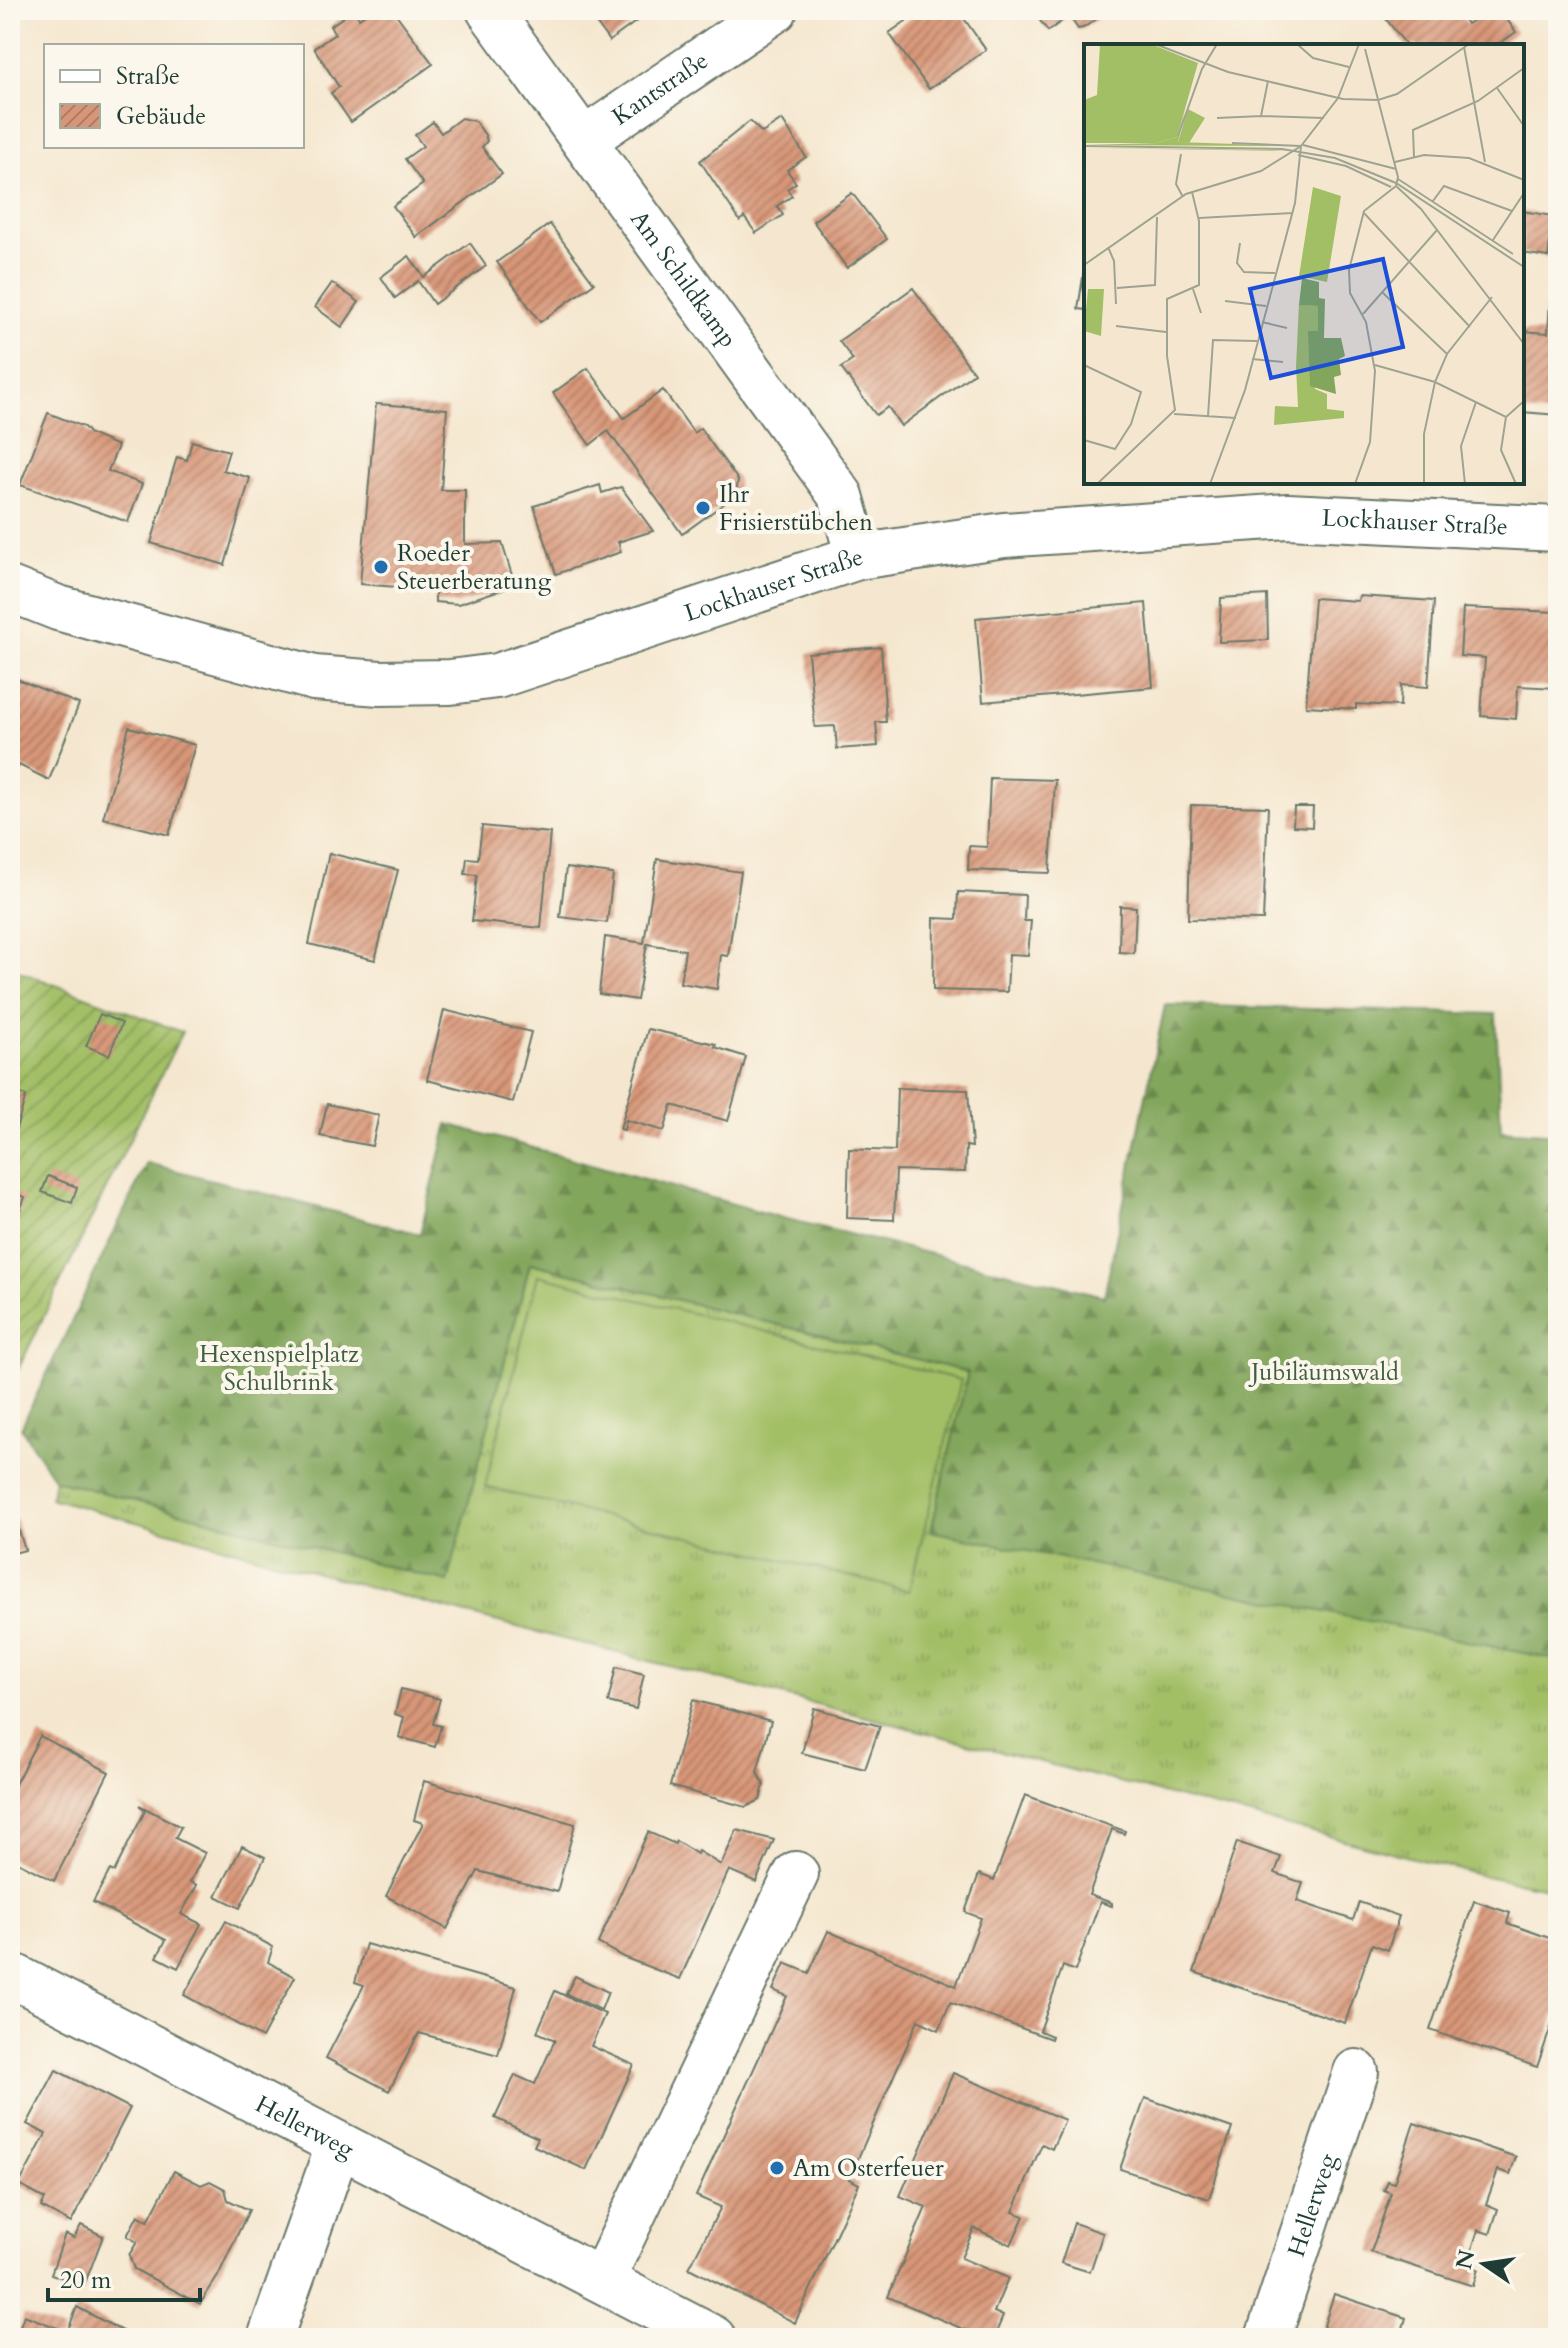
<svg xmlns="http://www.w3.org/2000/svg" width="1568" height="2348" font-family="Cardo,serif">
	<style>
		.grass { fill: url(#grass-tufts); stroke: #617e4d; stroke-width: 2 }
		.forest { fill: url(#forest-firs); stroke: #507248; stroke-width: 2 }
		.garden { fill: url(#garden-furrows); stroke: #617e4d; stroke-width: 2 }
		.pitch { fill: #a3bf66; stroke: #617e4d; stroke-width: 2 }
		.building { fill: url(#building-hatch) }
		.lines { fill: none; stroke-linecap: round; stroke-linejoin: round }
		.minor-casing { stroke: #6a786a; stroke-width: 48 }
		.minor { stroke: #fff; stroke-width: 44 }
		.poi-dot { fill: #1f6fb2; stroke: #fbf7ec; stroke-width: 3 }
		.labels { text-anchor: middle; stroke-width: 8; stroke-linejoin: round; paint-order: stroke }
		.street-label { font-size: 24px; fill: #1f3d34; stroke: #fbf7ec }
		.poi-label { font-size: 24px; fill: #1f3d34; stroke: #fbf7ec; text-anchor: start }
		.park-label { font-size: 24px; fill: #405e40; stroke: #fbf7ec }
		.inset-road { fill: none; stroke: #9fa391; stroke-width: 2 }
		.view { fill: #1d4ed8; fill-opacity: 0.15; stroke: #1d4ed8; stroke-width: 4 }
		.inset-edge { fill: none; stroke: #1f3d34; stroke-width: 4 }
	</style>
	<defs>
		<pattern id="grass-tufts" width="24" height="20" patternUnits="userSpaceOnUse" patternTransform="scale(2)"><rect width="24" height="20" fill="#a3bf66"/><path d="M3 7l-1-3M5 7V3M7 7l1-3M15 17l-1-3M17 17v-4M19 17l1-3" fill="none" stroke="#849c55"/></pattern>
		<pattern id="forest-firs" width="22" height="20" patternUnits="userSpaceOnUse" patternTransform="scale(2)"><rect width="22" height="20" fill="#82a65b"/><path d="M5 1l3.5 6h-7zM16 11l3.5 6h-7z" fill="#6a884c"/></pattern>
		<pattern id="garden-furrows" width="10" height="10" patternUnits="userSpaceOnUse" patternTransform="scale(2)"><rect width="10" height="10" fill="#a3bf66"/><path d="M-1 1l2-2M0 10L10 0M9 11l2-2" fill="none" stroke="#849c55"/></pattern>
		<pattern id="building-hatch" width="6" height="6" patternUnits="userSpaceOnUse" patternTransform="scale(2)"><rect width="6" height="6" fill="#d89678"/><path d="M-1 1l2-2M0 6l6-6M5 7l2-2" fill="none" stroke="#af7c63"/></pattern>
	</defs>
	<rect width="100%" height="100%" fill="#fbf7ec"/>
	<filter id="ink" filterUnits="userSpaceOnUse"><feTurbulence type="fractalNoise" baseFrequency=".0125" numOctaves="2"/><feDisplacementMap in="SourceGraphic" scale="16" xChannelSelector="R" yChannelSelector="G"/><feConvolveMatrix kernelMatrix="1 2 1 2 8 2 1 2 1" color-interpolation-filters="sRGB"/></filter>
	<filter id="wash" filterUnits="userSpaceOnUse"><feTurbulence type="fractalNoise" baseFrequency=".006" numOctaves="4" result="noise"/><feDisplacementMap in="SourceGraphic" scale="32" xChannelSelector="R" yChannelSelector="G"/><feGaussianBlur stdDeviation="1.8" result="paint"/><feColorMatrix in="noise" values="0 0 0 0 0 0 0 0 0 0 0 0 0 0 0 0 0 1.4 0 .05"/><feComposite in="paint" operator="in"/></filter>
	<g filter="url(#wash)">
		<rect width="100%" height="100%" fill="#f5e7cf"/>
		<polygon class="grass" points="530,1263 968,1372 931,1531 1558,1660 1558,1890 1479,1875 440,1607 50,1498 55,1480 448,1582"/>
		<polygon class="forest" points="1165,1005 1496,1014 1501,1130 1558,1134 1558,1660 931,1531 968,1372 530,1263 448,1582 55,1480 21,1428 147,1163 420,1234 448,1124 783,1218 1104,1296"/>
		<polygon class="garden" points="10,968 182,1032 10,1386"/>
		<polygon class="pitch" points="538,1275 961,1380 909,1591 485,1487"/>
		<g id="blocks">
			<g class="building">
				<polygon points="354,10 359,18 371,10 393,10 433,64 351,122 331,93 339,87 314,48 335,34 330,26"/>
				<polygon points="587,10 652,10 609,41"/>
				<polygon points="922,10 958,10 986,50 929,89 889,33"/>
				<polygon points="1032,10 1110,10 1083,28 1078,29 1069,16 1048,31"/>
				<polygon points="1398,10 1458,10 1467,24 1487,10 1500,10 1516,32 1496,46 1407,46 1386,19"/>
				<polygon points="461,118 475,121 485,135 487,141 482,147 502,174 416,237 393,206 423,184 405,159 423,146 415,135 433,122 441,133"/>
				<polygon points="782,120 806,157 787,170 796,183 787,189 792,196 777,206 783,215 756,233 744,217 740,221 700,161 750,121 762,133"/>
				<polygon points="852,193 887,239 847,268 813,221"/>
				<polygon points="1522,211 1554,216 1548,257 1522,253"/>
				<polygon points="550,224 594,283 540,322 497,262"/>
				<polygon points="470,243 486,266 434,304 418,281 395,298 381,277 409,256 424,277"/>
				<polygon points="1084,271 1086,271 1086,310 1078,309"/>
				<polygon points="332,283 359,302 342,327 315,307"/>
				<polygon points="1551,283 1558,283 1558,415 1522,412 1522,331 1548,333"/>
				<polygon points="913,288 974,373 901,426 888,407 876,415 841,368 853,360 839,341"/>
				<polygon points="588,368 624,418 663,390 694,433 700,428 738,480 736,495 682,534 608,431 590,445 553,393"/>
				<polygon points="376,404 447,409 441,490 465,490 465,544 502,543 515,585 458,604 435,602 435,590 360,584"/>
				<polygon points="48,413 84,427 90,434 118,446 108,471 142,484 128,522 20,485"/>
				<polygon points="192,441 229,451 223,470 250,478 225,565 151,543 177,457 187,460"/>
				<polygon points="600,485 602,493 621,487 653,531 618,542 621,552 556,574 534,506"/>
				<polygon points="1267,595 1268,640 1219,642 1221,598"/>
				<polygon points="1359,596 1434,601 1428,687 1401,685 1400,706 1356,704 1356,709 1306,706 1314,598 1358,601"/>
				<polygon points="1146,603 1153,687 983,702 976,618"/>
				<polygon points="1463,608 1558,612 1558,688 1518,686 1516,719 1481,716 1485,658 1460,656"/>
				<polygon points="881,647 886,722 876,722 878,746 837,749 835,726 815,727 808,653"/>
				<polygon points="12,677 79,704 49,780 19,765 18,768 10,765"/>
				<polygon points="129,727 195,745 169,835 103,818"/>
				<polygon points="990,778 1055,780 1050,873 968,870 969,846 987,847"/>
				<polygon points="1191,805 1268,807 1263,920 1188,919"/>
				<polygon points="1294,807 1313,807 1312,827 1293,826"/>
				<polygon points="482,826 550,833 541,928 472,921 477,875 465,874 467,858 478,859"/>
				<polygon points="329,853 398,870 375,960 309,944"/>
				<polygon points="657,859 741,872 728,956 721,955 717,989 680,983 685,950 647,944 637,1000 599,994 605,937 644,943"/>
				<polygon points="566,868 613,874 607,923 560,917"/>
				<polygon points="958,892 1025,895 1024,921 1031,921 1028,955 1009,954 1007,992 933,990 934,918 957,919"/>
				<polygon points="1120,906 1136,907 1134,953 1119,952"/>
				<polygon points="444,1010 531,1032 513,1102 427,1080"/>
				<polygon points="100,1014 122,1023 109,1055 86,1046"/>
				<polygon points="648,1029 716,1044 715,1047 746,1057 728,1121 672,1105 664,1131 626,1120 624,1130 620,1129"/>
				<polygon points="897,1088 968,1090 972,1147 966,1146 965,1172 896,1170 894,1220 847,1218 849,1149 895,1151"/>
				<polygon points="10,1090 26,1096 10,1148"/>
				<polygon points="327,1104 379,1115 372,1146 320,1136"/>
				<polygon points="48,1176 77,1187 72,1203 42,1192"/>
				<polygon points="10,1191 25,1197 14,1226 10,1224"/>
				<polygon points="15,1518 25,1550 10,1554 10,1520"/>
				<polygon points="616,1667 644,1674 636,1709 608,1702"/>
				<polygon points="401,1689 440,1699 433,1724 441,1726 435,1747 399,1737 404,1717 395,1714"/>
				<polygon points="693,1700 771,1721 757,1772 764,1785 760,1800 746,1807 670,1786"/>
				<polygon points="814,1708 880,1726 865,1769 802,1753"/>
				<polygon points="40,1736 109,1772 54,1881 10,1858 10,1794"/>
				<polygon points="424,1781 575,1824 557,1892 478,1871 447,1929 386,1896 423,1823 414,1820"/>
				<polygon points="1025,1795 1125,1831 1124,1834 1112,1829 1089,1895 1112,1903 1112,1906 1100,1902 1075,1971 1063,1966 1040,2031 1052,2036 1051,2039 950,2002 939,2030 918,2020 849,2179 859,2184 795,2323 689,2268 721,2207 696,2196 787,1996 773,1990 785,1963 809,1973 828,1931 956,1986 981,1918 965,1912 979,1874 994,1880"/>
				<polygon points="139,1805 181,1827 175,1838 205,1853 190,1882 197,1885 181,1914 201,1924 178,1968 157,1957 166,1940 93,1902 110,1870 114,1872 145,1811"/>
				<polygon points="737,1830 774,1840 756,1882 729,1870 680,1979 623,1957 598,1943 648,1832 675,1844 676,1841 697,1854 698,1851 721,1865"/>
				<polygon points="1237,1842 1281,1857 1275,1873 1303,1883 1297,1901 1353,1920 1359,1902 1399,1916 1388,1950 1372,1944 1345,2023 1194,1972"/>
				<polygon points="242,1846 265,1857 240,1908 216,1896"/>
				<polygon points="1474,1901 1510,1913 1507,1923 1558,1941 1558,2007 1537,2067 1430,2030"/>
				<polygon points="226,1921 273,1947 268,1962 295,1977 262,2038 184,1995"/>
				<polygon points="366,1944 516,1987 498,2055 419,2033 389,2091 326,2058 364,1985 355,1982"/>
				<polygon points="575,1976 608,1992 601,2010 566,1994"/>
				<polygon points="555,1991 605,2014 591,2046 634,2065 586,2170 534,2146 538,2138 495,2118 515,2075 535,2084 555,2040 537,2032"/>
				<polygon points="56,2070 130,2108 71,2223 41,2207 45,2199 21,2186 15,2192 46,2134 27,2124"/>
				<polygon points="953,2073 1065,2120 1052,2149 1042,2144 1013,2212 1024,2216 1011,2245 974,2228 961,2258 1008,2278 994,2312 1003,2316 994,2338 984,2338 888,2297 926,2207 900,2196"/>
				<polygon points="1145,2098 1232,2128 1209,2199 1120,2169"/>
				<polygon points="1414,2123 1516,2157 1510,2174 1498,2170 1486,2204 1498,2209 1490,2234 1478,2230 1467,2265 1478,2269 1473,2286 1371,2252 1391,2193 1384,2190 1388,2181 1394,2183"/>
				<polygon points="174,2171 201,2185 210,2181 225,2189 228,2200 249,2210 218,2276 200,2304 134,2269 129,2255 137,2242 127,2236 138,2215 148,2221"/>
				<polygon points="1074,2223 1103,2233 1090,2272 1061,2263"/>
				<polygon points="81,2225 103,2236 84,2286 51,2274 65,2234 74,2238"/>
				<polygon points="1334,2294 1406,2318 1400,2338 1320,2338"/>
				<polygon points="77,2307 135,2338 65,2338"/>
				<polygon points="24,2315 63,2330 61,2338 16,2338"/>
			</g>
		</g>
	</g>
	<g filter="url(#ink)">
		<use href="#blocks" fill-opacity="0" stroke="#6a786a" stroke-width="2"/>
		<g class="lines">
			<defs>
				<g id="minor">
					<path id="s1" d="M489,10L841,496L858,557"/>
					<path id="s2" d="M584,140L775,10"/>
					<path id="s3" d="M10,589L58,608L314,678L380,683L450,682L497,676L858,557L1004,535L1288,516L1558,529"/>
					<path id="s4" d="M10,1974L713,2338"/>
					<polyline points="602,2280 796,1874"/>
					<polyline points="270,2338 338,2146"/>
					<path id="s5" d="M1268,2338L1356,2072"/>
				</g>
			</defs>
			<use href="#minor" class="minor-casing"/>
			<use href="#minor" class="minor"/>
		</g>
	</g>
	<g class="poi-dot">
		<circle cx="703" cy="508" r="8"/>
		<circle cx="381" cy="567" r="8"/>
		<circle cx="777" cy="2168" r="8"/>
	</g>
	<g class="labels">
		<g class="street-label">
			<text dy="8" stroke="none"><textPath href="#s2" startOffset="92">Kantstraße</textPath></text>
			<text dy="8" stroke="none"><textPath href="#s1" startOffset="332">Am Schildkamp</textPath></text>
			<text dy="8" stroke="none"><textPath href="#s3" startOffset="1440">Lockhauser Straße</textPath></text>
			<text dy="8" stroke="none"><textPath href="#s3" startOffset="792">Lockhauser Straße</textPath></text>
			<text dy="8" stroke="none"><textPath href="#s4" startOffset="332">Hellerweg</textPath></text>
			<text dy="8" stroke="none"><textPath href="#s5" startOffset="140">Hellerweg</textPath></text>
		</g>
		<g class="poi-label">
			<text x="719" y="502">Ihr<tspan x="719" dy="28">Frisierstübchen</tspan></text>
			<text x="397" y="561">Roeder<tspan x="397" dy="28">Steuerberatung</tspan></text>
			<text x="793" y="2176">Am Osterfeuer</text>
		</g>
		<g class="park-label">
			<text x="279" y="1362">Hexenspielplatz<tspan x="279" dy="28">Schulbrink</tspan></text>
			<text x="1325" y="1380">Jubiläumswald</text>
		</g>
	</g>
	<g transform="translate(1084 44)">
		<rect width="440" height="440" fill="#f5e7cf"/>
		<path d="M101,66L94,98L210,102L0,101L72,99L93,93ZM0,104L107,105L187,106L204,107ZM216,237L215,260L234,261V287H225L231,345L243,350V365L260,367V374L190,381L191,362L214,363L212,323Z" fill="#a3bf66"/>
		<path d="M218,234L235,238V254L241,255L240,294H257L261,312L255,315L257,331L250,333L252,350L226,342L224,287H234V262L215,261Z" fill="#82a65b"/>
		<path d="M16,0H67L114,19L93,93L72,99H0V56L13,51ZM104,65L121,74L105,99L94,98Z" fill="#a3bf66"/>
		<path d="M4,245H20L17,292L0,287Z" fill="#a3bf66"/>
		<path d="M229,143L257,152L243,238L215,232Z" fill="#a3bf66"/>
		<path d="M221,261L234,262L233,287H221Z" fill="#a3bf66"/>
		<path class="inset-road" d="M71,0L144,28L259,55L294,56L313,50L385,0M213,0L229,14L265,23M380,3L401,118M281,5L314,133L312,142M413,44L440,82M177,72L240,74M133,74L177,72L184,37M94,92L118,25L133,0M219,101L312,125M0,102L198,105L251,114L312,139L440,223M97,110L92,140L99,153M214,111L262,122L307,143M330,113L329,86L394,57L440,24M311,118L340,111L385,114L440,136M314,135L429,210M312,142L337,165L440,300M349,157L360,142L428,167M279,168L386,283M115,174L208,169M409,196L440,149M156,199L153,219L160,228L191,229M24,203L30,217L32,260M0,221L102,150L177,127L217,102L254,54L275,0M33,244L71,241L73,173M109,245L117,269M299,249L363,310M141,257L182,262M279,270L353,186M178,278L203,284M32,282L82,288M168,315L199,318M0,321L57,348L47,380L31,405L0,396M291,321L351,338L422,373L440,357M90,370L152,374M124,372L129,296L173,297M422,373L417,406L432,440M13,440L91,366L83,312V255L115,241V177L108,148M126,440L161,346L211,159L216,111L217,102L148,99M271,440L286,398L291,327L282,278L266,249L265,226L280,167L312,142M340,440V390L351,338L363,310L408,253M381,440L377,402L392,358"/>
		<path class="view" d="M299,215L319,303L187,334L166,245Z"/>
		<rect width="440" height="440" class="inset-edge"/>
	</g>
	<rect width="1568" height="2348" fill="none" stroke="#fbf7ec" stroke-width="40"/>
	<rect x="44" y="44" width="260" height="104" fill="#fbf7ec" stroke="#a3ada2" stroke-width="2"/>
	<rect x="60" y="70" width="40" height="12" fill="#ffffff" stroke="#a3ada2" stroke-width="2"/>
	<text x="116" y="84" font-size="24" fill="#1f3d34">Straße</text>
	<rect x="60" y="104" width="40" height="24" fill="url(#building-hatch)" stroke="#a3ada2" stroke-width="2"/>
	<text x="116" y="124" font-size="24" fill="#1f3d34">Gebäude</text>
	<g transform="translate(1484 2264) rotate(283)" stroke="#fbf7ec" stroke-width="6" paint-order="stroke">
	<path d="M0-6L14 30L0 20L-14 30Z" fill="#1f3d34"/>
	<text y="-12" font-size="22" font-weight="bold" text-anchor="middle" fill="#1f3d34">N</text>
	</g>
	<path d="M48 2288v12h152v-12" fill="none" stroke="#1f3d34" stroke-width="4"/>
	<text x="60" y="2288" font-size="24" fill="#1f3d34" stroke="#fbf7ec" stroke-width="6" paint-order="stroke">20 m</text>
</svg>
